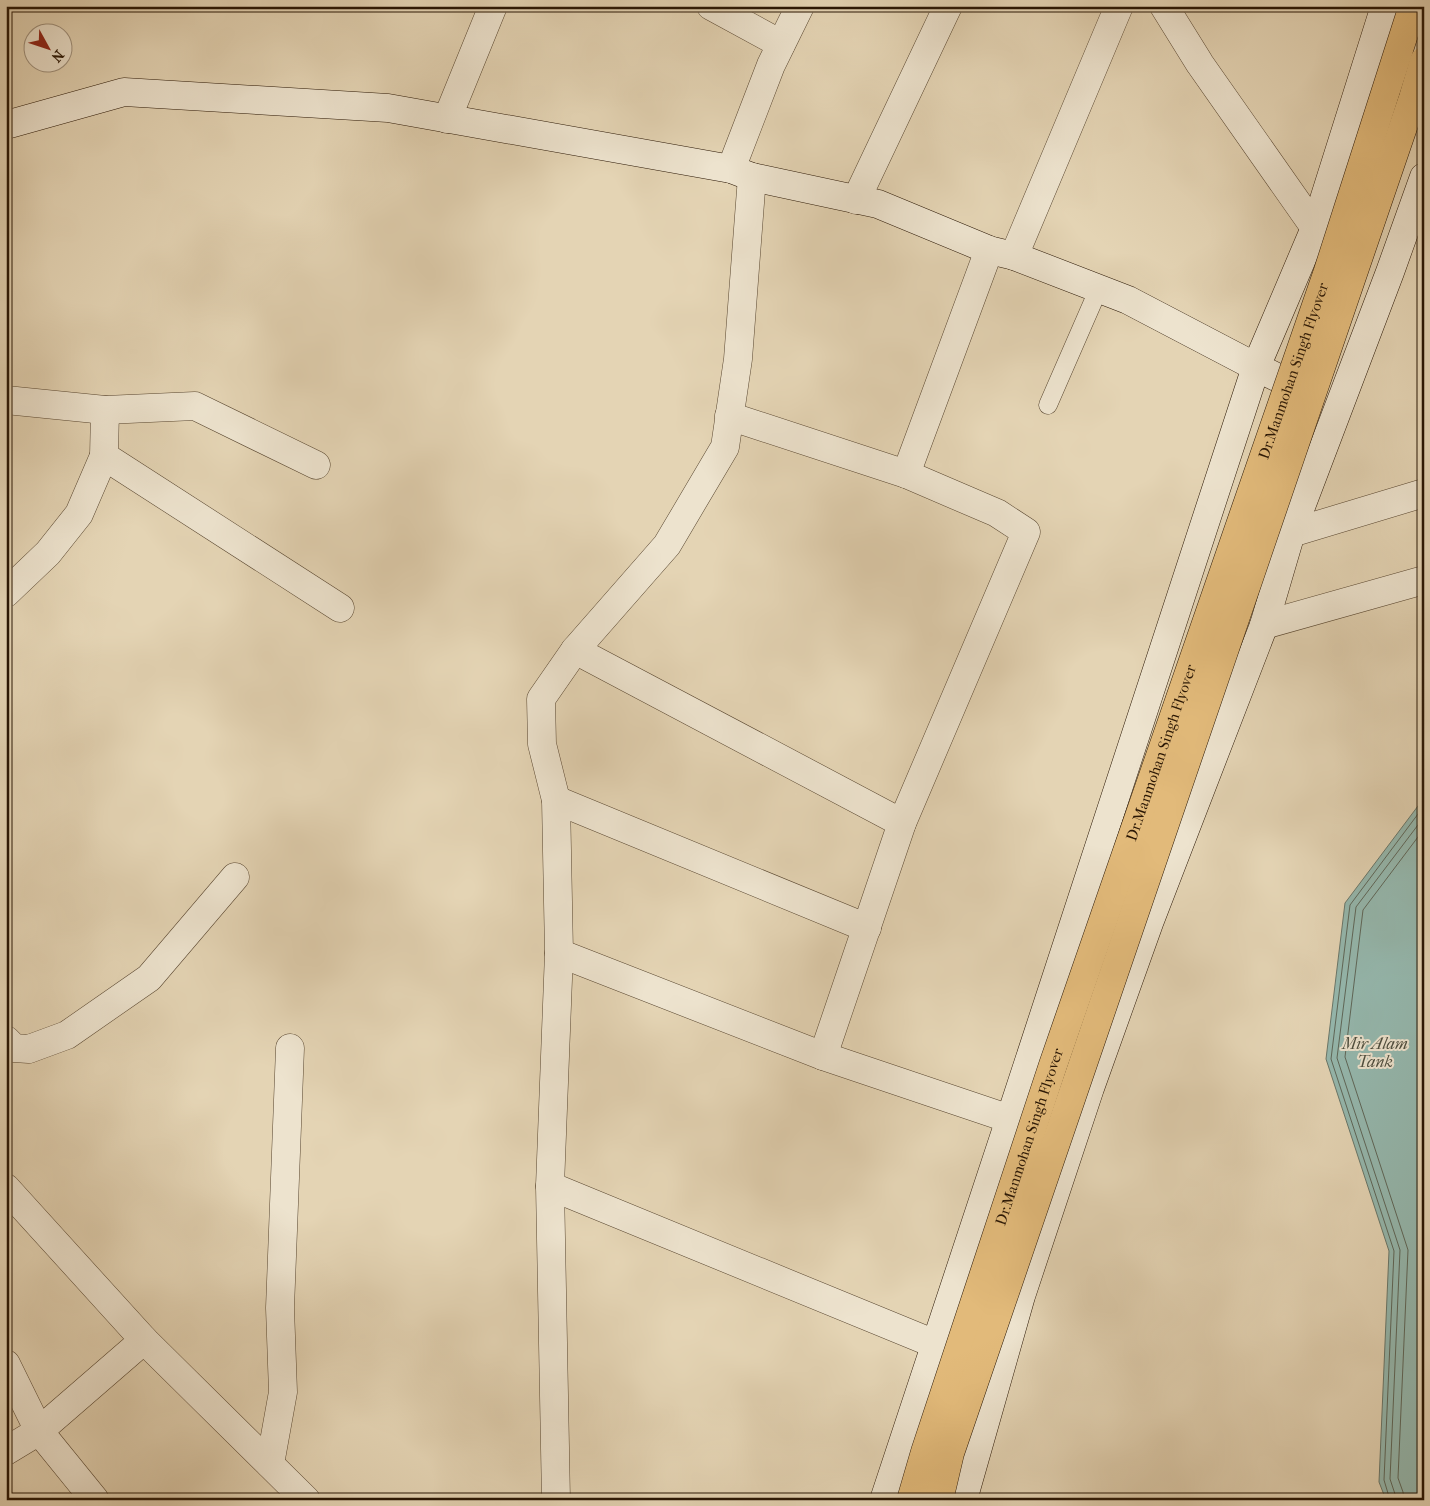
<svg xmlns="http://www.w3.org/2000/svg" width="1430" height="1506" font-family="'IM FELL French Canon',serif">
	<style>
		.water { fill: #95b8ae; stroke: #6a776a }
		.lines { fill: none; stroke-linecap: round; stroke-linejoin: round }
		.shore { stroke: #5f6759; stroke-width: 1 }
		.lane-casing { stroke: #584630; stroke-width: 19 }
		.street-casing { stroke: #584630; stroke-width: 29 }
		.secondary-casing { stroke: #291604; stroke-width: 29 }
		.lane { stroke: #ede3ce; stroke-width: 18 }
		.street { stroke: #ede3ce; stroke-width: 28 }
		.secondary { stroke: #ede3ce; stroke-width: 28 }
		.highway-bridge-casing { stroke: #291604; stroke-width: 29; stroke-linecap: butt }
		.highway-bridge { stroke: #e2ba7a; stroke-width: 28 }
		.labels { text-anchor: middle; stroke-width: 4; stroke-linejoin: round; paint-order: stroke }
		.street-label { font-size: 15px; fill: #291604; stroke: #ede3ce }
		.water-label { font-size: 16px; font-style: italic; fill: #4f4f40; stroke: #ede3ce }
	</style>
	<rect width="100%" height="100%" fill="#e4d4b4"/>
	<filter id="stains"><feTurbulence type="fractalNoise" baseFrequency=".004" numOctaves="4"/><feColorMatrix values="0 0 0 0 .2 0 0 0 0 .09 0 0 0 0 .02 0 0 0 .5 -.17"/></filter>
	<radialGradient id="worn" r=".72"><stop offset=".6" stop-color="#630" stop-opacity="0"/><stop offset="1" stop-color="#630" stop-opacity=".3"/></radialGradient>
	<polygon class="water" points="1424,798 1424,1500 1386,1500 1379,1482 1389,1251 1326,1059 1345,903"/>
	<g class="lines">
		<g class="shore">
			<polyline points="1390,1500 1384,1480 1394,1251 1331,1059 1350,905 1424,806"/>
			<polyline points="1397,1500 1390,1479 1400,1250 1337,1058 1356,907 1424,817"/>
			<polyline points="1404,1500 1403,1492 1398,1478 1408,1250 1345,1057 1363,910 1424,829"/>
		</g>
		<defs>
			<polyline id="lane" points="1048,405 1099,288"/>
			<g id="street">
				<polyline points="711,6 781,44"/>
				<polyline points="1164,6 1200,64 1315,228"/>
				<polyline points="447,119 493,6"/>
				<polyline points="731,169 771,65 800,6"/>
				<polyline points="856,200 948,6"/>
				<polyline points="1014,256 1119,6"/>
				<polyline points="6,400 105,410 195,406 316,465"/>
				<polyline points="105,410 104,456 340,608"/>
				<polyline points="906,474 989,250"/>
				<polyline points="1291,533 1424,493"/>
				<polyline points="6,593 48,553 79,514 104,456"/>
				<polyline points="1264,625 1424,580"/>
				<polyline points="575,650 902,823"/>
				<polyline points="556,800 867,928"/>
				<polyline points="559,953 823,1056 902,823 1026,532 997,513 906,474 729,416"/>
				<polyline points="6,1040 14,1048 29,1049 67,1035 149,978 235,877"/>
				<polyline points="823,1056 1010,1119"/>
				<polyline points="550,1186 935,1344"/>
				<polyline points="6,1188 144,1340 306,1500"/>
				<polyline points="6,1364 39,1431 95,1500"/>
				<polyline points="6,1451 39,1431 144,1340"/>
				<polyline points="270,1464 283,1392 280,1308 290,1048"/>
				<polyline points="556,1500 550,1186 559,953 556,800 542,744 541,699 575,650 667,545 725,447 738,359 752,177"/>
			</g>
			<g id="secondary">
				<polyline points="6,125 124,92 388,108 731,169 752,177 878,204 989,250 1014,256 1128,300 1256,367 1309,393"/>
				<polyline points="884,1500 1010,1119 1256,367 1315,228 1385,6"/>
				<polyline points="963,1500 1021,1296 1090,1088 1149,923 1264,625 1291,533 1390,272 1424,177"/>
			</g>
		</defs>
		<use href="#lane" class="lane-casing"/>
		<use href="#street" class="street-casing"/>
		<use href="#secondary" class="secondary-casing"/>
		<use href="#lane" class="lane"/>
		<use href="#street" class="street"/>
		<use href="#secondary" class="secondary"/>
		<defs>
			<g id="highway-bridge">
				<path id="s1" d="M911,1500L925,1452L1053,1065L1328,271L1413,6"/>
				<polyline points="939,1500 950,1453 1413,98 1424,61"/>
			</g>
		</defs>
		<use href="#highway-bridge" class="highway-bridge-casing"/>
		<use href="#highway-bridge" class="highway-bridge"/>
	</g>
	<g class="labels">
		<g class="street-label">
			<text dy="5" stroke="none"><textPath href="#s1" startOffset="1192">Dr.Manmohan Singh Flyover</textPath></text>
			<text dy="5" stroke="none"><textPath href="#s1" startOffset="788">Dr.Manmohan Singh Flyover</textPath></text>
			<text dy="5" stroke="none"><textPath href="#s1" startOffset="382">Dr.Manmohan Singh Flyover</textPath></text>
		</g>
		<g class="water-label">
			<text x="1375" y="1049">Mir Alam<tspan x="1375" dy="18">Tank</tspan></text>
		</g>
	</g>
	<rect width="1430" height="1506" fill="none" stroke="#e4d4b4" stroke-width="25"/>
	<rect x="8" y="8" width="1415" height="1491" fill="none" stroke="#291604" stroke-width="2.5"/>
	<rect x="12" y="12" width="1405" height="1481" fill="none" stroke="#291604"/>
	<g transform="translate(48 48) rotate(130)"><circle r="24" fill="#ede3ce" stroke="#9f917d"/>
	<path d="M0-4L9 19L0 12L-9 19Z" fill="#8f2418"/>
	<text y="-8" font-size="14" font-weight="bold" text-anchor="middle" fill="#291604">N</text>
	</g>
	<rect width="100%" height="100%" filter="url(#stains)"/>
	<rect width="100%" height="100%" fill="url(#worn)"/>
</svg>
